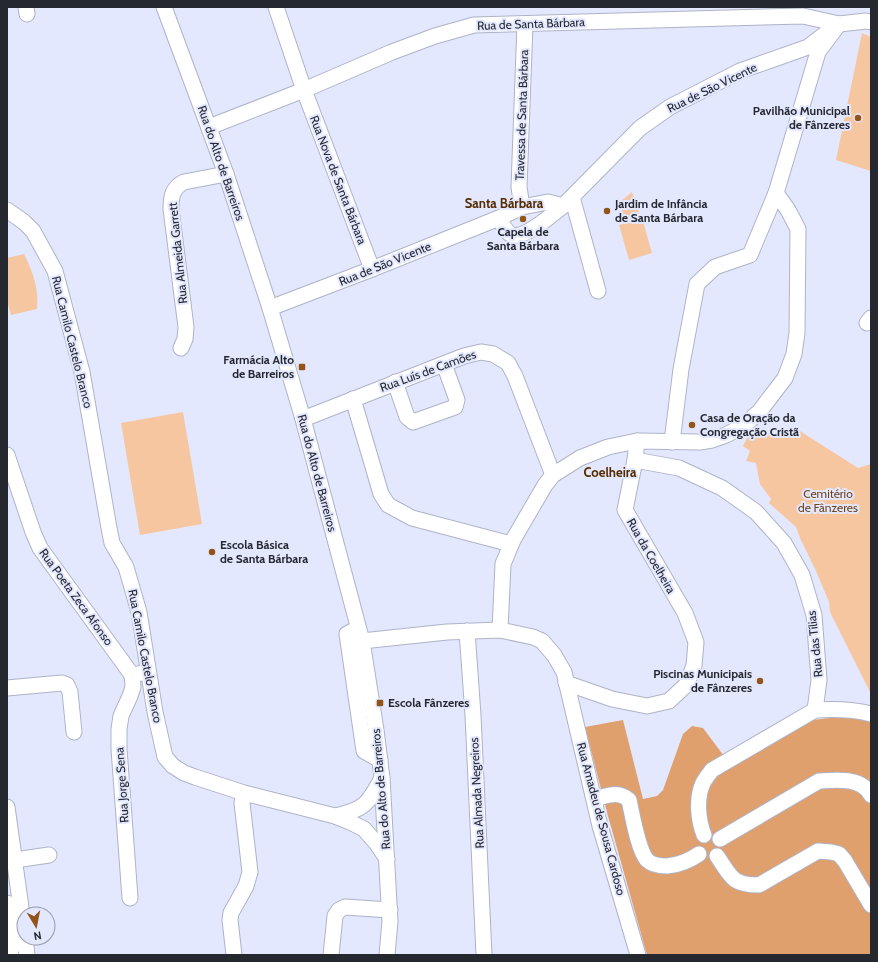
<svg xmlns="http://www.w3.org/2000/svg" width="878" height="962" font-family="Cabin,sans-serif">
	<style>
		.green { fill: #f6c6a0 }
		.forest { fill: #e0a06e }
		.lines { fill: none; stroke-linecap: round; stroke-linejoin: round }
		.minor-casing { stroke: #aeb3c7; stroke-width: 17 }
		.major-casing { stroke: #aeb3c7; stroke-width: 21 }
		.minor { stroke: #fff; stroke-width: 15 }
		.major { stroke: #fff; stroke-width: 19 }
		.poi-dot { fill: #925419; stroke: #e3e8fe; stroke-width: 1.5 }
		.labels { text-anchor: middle; stroke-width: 4; stroke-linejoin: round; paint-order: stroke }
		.street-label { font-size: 12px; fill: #262830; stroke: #e3e8fe }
		.poi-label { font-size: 12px; font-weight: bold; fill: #262830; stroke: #e3e8fe; text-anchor: start }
		.park-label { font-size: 12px; fill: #6e431e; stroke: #e3e8fe }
		.neighbourhood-label { font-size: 13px; font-weight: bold; fill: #552b00; stroke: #e3e8fe }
	</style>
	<rect width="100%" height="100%" fill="#e3e8fe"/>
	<g class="green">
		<polygon points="862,33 871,37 871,171 836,160"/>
		<polygon points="632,192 640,216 624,219 620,202"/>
		<polygon points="642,218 652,253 629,260 619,225"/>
		<path d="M24,254C33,272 39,289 37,309L11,315L7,300V258Z"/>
		<polygon points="183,412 202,524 140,535 121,423"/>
		<polygon points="759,430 761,433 766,430 772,437 800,431 858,468 871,464 871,694 830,612 829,602 816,571 800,538 796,527 769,503 771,499 760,484 756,463 746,461 750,451 743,446 749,434"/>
	</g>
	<polygon class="forest" points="848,716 862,718 871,722 871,955 647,955 608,816 585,727 623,720 643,799 657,796 663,790 683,734 692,726 703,728 730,764 812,720"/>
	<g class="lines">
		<defs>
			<g id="minor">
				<polyline points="26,7 27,14"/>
				<polyline points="164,7 226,174 270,308 303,419 362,641 376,730 382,778 390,921 387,955"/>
				<polyline points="276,7 304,90 372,269"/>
				<polyline points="209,127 304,90 392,52 435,36 474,25 803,16 839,24 866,21 871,22"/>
				<polyline points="572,197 598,291"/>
				<polyline points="563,206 640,128 670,107 740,71 808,47 825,34"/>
				<polyline points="522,207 519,187 525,24"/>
				<polyline points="7,210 24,222 33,231 55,271 82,372 109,528 112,543 126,567 139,612 155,712 165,757 173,766 184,773 195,777 244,793 335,816 350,822 364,829 377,844 387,859"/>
				<path d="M270,308L372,269L499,218L522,207L548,202L563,206C554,213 525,239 512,235C506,233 502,223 499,218"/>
				<polyline points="867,323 871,318"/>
				<path d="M181,348L185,339L186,327L171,209C171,197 172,188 184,182L226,174"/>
				<polyline points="395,382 407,417 413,422 455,407 457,400 444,364"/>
				<polyline points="353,399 381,494 388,505 412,518 511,544"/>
				<polyline points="303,419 464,356 481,352 493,354 508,363 515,376 553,475"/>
				<polyline points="672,442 681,369 697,284 715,267 750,255 776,193 818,52 839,24"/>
				<polyline points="7,455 33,532 40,548 132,675 148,672"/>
				<polyline points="635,460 679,468 722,488 756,512 784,543 802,575 814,615 819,680 815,710"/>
				<polyline points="358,628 347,634 364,751 380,760"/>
				<polyline points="500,630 503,564 513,540 545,485 553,475 580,458 608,447 637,441 700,442 712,440 726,435 743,426 759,412 785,378 794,354 797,333 798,229 788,210 776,193"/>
				<polyline points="467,631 473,715 484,955"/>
				<polyline points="362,641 447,632 500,630 533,637 542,641 554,655 564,672 600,826 638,955"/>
				<polyline points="566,683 612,699 647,706 669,701 686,685 694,666 696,642 685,613 625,510 635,460 637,441"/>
				<polyline points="7,688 62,683 67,685 70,692 74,732"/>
				<path d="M594,799C607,796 618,790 629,800C632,813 638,850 647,860C652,865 660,866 667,866C679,865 689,861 699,854"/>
				<polyline points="7,807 24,929"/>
				<path d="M335,816C364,810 368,804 382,778"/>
				<path d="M704,835C698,820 696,798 703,783C705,779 709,774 712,770L815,710C834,709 853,709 871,714"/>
				<path d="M720,839L819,781C837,780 861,777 871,795"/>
				<path d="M717,856C731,876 731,885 759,885L818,851L831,852L839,854L845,861L871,905"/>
				<polyline points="15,860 49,855"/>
				<polyline points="130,898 119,749 119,729 121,716 130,696 133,687 132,675"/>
				<polyline points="7,903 10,904 16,944 8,950"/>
				<polyline points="25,938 27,955"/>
				<polyline points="234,955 230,920 231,913 246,886 250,872 242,803 244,793"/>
				<polyline points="331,955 335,916 339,910 345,907 390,910"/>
			</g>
			<polyline id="major" points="7,944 9,955"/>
		</defs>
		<use href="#minor" class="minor-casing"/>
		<use href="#major" class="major-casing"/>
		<use href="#minor" class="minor"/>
		<use href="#major" class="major"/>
	</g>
	<g class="poi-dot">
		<circle cx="858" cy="118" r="4"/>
		<circle cx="607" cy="211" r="4"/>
		<circle cx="523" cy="219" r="4"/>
		<rect x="298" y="363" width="8" height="8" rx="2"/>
		<circle cx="692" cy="425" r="4"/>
		<circle cx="212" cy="552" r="4"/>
		<circle cx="760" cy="681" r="4"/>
		<rect x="376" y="699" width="8" height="8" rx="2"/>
	</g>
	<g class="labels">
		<g class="street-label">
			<text transform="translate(531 24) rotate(-2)" y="4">Rua de Santa Bárbara</text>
			<text transform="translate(712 88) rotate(-26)" y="4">Rua de São Vicente</text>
			<text transform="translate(522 115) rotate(-88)" y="4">Travessa de Santa Bárbara</text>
			<text transform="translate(221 163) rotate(71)" y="4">Rua do Alto de Barreiros</text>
			<text transform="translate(338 180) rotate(69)" y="4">Rua Nova de Santa Bárbara</text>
			<text transform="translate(178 253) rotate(-96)" y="4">Rua Almeida Garrett</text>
			<text transform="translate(385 264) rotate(-22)" y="4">Rua de São Vicente</text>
			<text transform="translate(72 342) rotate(76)" y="4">Rua Camilo Castelo Branco</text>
			<text transform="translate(428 371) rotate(-20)" y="4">Rua Luís de Camões</text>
			<text transform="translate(317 473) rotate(75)" y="4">Rua do Alto de Barreiros</text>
			<text transform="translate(651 556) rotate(60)" y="4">Rua da Coelheira</text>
			<text transform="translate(76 597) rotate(54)" y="4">Rua Poeta Zeca Afonso</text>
			<text transform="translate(815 644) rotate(-96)" y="4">Rua das Tílias</text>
			<text transform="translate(145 656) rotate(79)" y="4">Rua Camilo Castelo Branco</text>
			<text transform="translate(122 785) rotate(-94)" y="4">Rua Jorge Sena</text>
			<text transform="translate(381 789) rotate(-95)" y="4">Rua do Alto de Barreiros</text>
			<text transform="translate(477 793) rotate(-93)" y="4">Rua Almada Negreiros</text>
			<text transform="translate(601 819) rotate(75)" y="4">Rua Amadeu de Sousa Cardoso</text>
		</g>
		<g class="poi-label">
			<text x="850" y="115" text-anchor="end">Pavilhão Municipal<tspan x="850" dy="14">de Fânzeres</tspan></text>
			<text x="615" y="208">Jardim de Infância<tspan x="615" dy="14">de Santa Bárbara</tspan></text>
			<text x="523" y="236" text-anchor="middle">Capela de<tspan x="523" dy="14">Santa Bárbara</tspan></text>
			<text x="294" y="364" text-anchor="end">Farmácia Alto<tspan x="294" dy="14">de Barreiros</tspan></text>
			<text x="700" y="422">Casa de Oração da<tspan x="700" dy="14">Congregação Cristã</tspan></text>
			<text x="220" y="549">Escola Básica<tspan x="220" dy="14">de Santa Bárbara</tspan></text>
			<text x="752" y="678" text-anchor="end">Piscinas Municipais<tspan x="752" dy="14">de Fânzeres</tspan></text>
			<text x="388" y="707">Escola Fânzeres</text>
		</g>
		<g class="park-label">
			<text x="828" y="498">Cemitério<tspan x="828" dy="14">de Fânzeres</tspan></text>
		</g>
		<g class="neighbourhood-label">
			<text x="504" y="208">Santa Bárbara</text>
			<text x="610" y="477">Coelheira</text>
		</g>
	</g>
	<rect width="878" height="962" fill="none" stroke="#262830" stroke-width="16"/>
	<g transform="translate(36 926) rotate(170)"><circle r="19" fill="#e3e8fe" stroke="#979bac"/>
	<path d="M0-3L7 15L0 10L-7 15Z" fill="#925419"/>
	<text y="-6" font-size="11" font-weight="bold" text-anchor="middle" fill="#262830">N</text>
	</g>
</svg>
